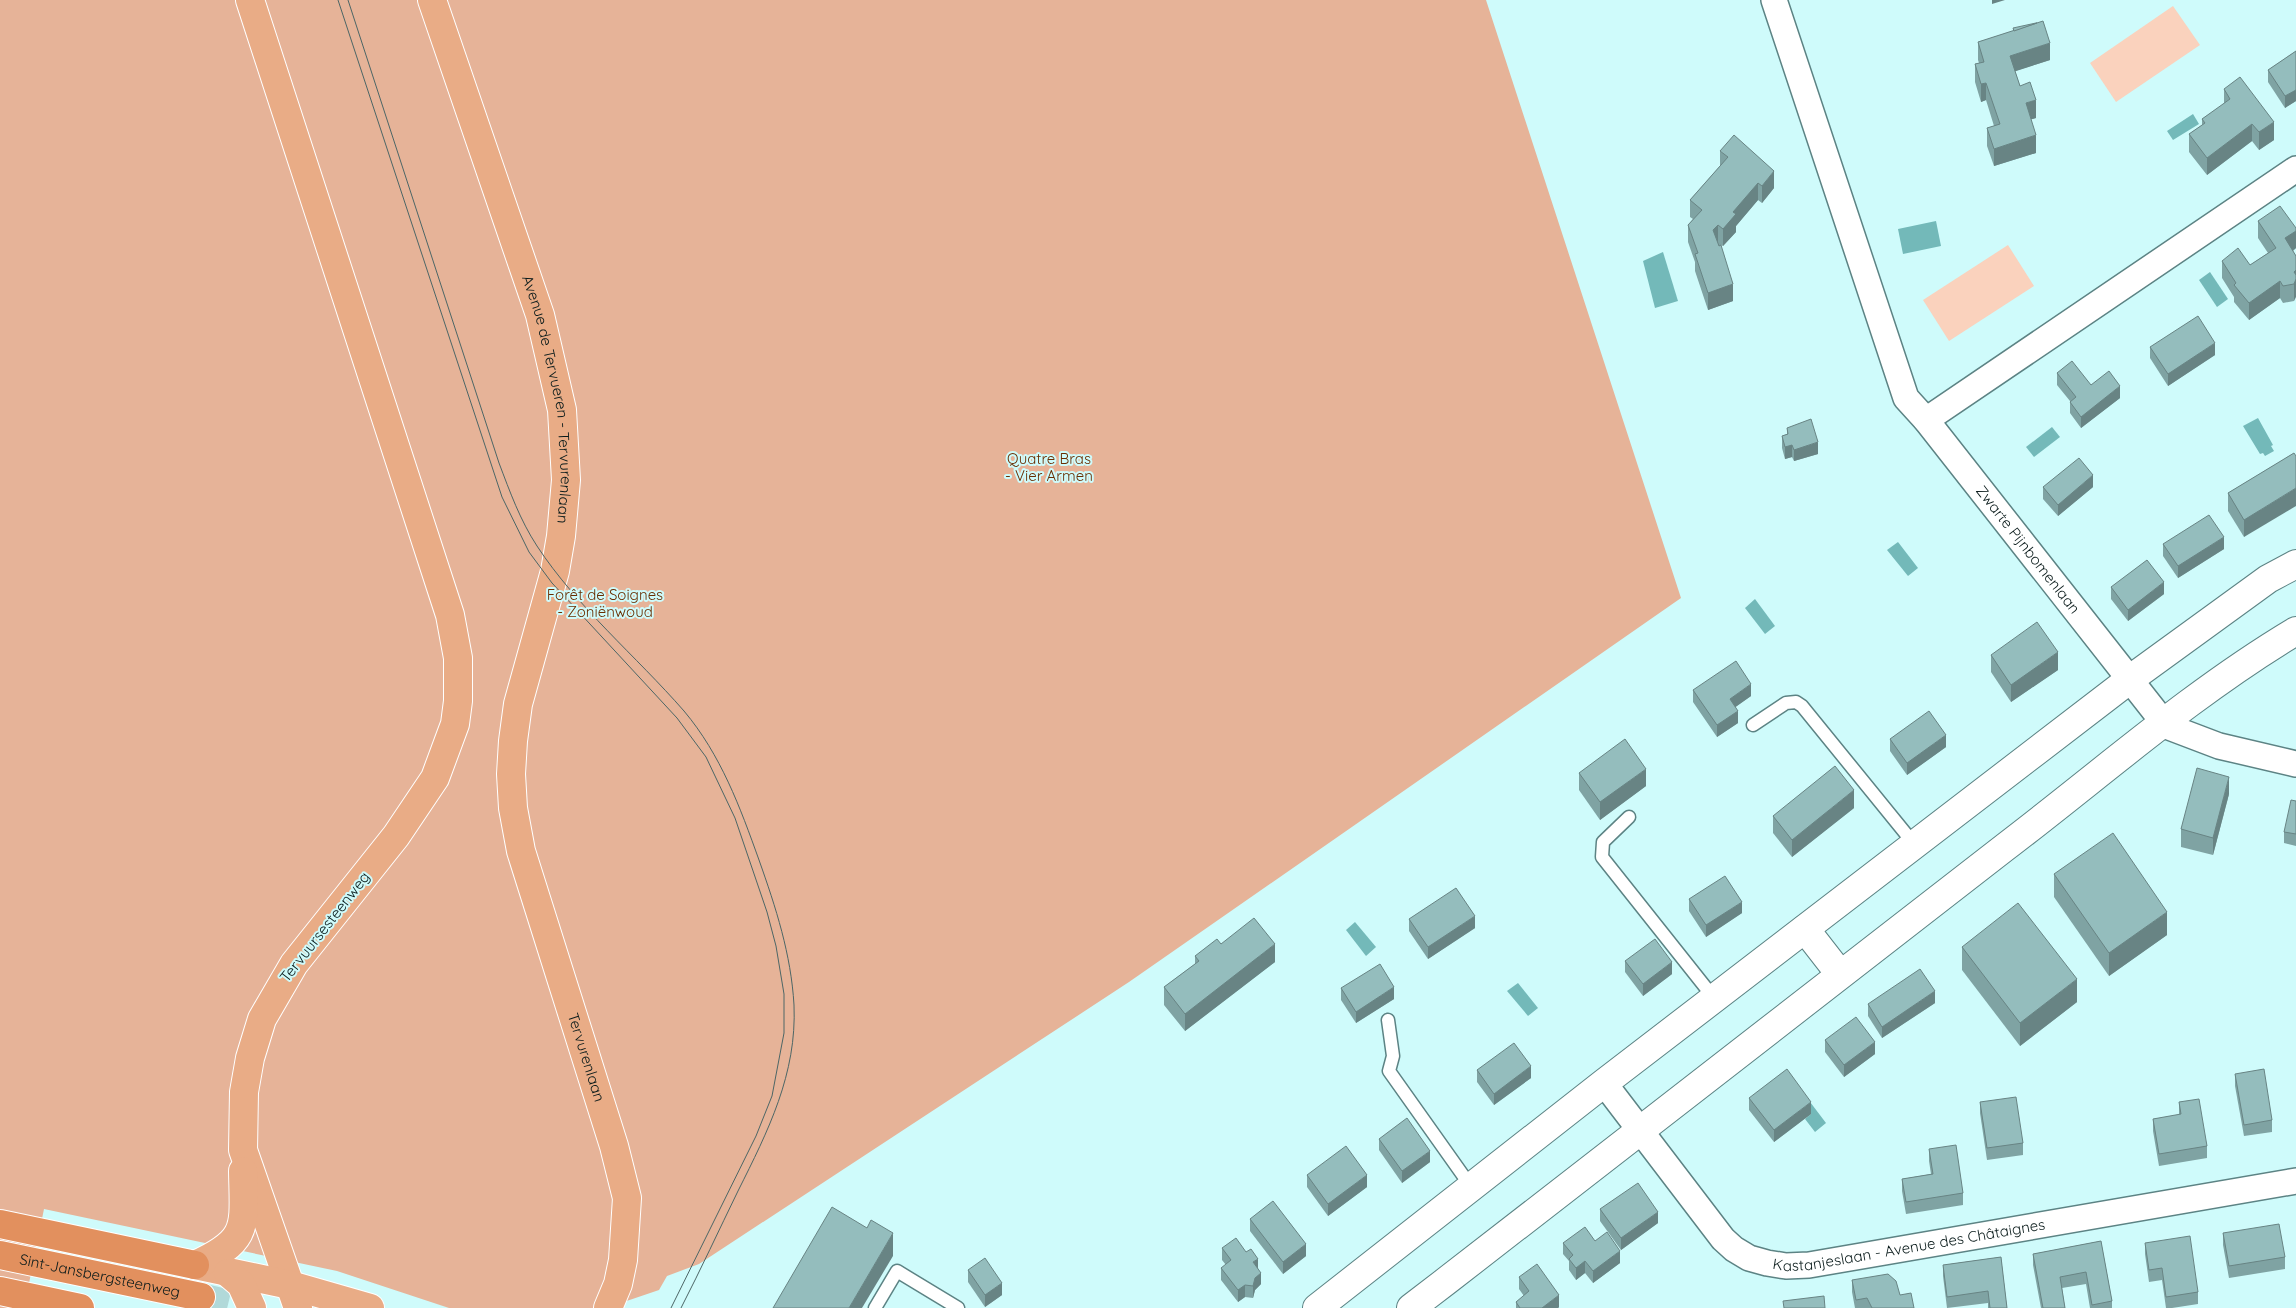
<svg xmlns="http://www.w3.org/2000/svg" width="2296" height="1308" font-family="Quicksand,sans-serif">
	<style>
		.green { fill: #fad2bd }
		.forest { fill: #e6b398 }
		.water { fill: #73b9b9 }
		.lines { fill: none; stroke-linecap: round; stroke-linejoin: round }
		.trunk-tunnel { stroke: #b1d9d9; stroke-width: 28; stroke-dasharray: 28 14; stroke-linecap: butt }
		.service-casing { stroke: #5c8384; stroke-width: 15 }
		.minor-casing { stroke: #5c8384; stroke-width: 28 }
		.tertiary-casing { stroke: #5c8384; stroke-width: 30 }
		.primary-casing { stroke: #fff; stroke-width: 30 }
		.trunk-casing { stroke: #fff; stroke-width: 30 }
		.service { stroke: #fff; stroke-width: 12 }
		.minor { stroke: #fff; stroke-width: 25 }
		.tertiary { stroke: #fff; stroke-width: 28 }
		.primary { stroke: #e9ac86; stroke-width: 28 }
		.trunk { stroke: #e2905e; stroke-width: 28 }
		.tram { stroke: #4c6666; stroke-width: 1 }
		.wall { fill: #7fa3a3 }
		.shaded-wall { fill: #688484 }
		.building { fill: #94bdbd; stroke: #688484 }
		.labels { text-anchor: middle; stroke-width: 4; stroke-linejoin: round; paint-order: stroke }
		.street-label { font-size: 15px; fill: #091a1a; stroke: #cffbfb }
		.park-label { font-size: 15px; fill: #692d00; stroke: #cffbfb }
	</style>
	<rect width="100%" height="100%" fill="#cffbfb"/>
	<g class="green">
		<polygon points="2173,6 2200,45 2116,102 2090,63"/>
		<polygon points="2008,245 2034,286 1949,341 1923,300"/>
	</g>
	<polygon class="forest" points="0,0 1486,0 1681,598 1129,982 699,1264 667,1276 659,1290 606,1308 449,1308 337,1271 44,1209 24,1308 0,1308"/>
	<g class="water">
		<polygon points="2193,114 2199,124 2173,140 2167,131"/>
		<polygon points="1936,221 1941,246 1903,254 1898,229"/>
		<polygon points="1663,252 1678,301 1655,308 1643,261"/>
		<polygon points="2210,272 2228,299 2217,307 2199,280"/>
		<polygon points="2258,418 2273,445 2271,446 2274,451 2265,456 2263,453 2260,454 2243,426"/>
		<polygon points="2052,427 2060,437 2034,457 2026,447"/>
		<polygon points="1898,542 1918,568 1908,576 1887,550"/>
		<polygon points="1755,599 1775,626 1765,634 1745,608"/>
		<polygon points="1355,922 1376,947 1366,956 1346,930"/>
		<polygon points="1518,983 1538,1008 1528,1016 1507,991"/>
		<polygon points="1804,1094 1826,1123 1815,1132 1805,1119 1811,1114"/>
	</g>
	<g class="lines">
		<polyline class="trunk-tunnel" points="201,1297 247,1308"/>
		<defs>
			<g id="service">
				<polyline points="1753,725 1786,703 1796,702 1802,706 1915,845"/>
				<polyline points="1629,817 1603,842 1602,857 1714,998"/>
				<polyline points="1388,1020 1393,1056 1389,1071 1472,1188"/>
				<polyline points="875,1308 897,1271 958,1308"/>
			</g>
			<g id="minor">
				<path id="s1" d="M1774,0L1906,398L1926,420L2164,723L2169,727L2219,746L2296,764"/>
				<polyline points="1926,420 2296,169"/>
				<path id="s2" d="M1604,1083L1723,1239L1734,1249L1749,1258L1767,1263L1786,1266L1809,1265L2296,1181"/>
			</g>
			<g id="tertiary">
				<polyline points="1805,929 1840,974"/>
				<polyline points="1317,1308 1604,1083 2129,680 2268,579 2296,564"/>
				<path d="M1411,1308C1610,1156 1806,1000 2004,848C2100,775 2192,693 2296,631"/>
			</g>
			<g id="primary">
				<polyline points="250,0 450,615 458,658 458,701 455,724 435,778 396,836 294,964 262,1019 250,1058 244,1092 243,1150 298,1308"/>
				<path id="s3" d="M432,0L540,315L562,410L566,480L561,536L555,571L518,704L513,741L511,774L513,808L521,851L614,1146L627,1198L623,1260L618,1284L608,1308"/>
				<polyline points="195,1265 290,1285 370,1308"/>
				<path d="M195,1265C250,1240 244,1227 243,1171"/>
				<polyline points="228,1273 241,1284 252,1308"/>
			</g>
			<g id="trunk">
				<polyline points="0,1224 195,1265"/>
				<path id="s4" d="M0,1255L201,1297"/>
				<polyline points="0,1291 80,1308"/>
			</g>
		</defs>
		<use href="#service" class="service-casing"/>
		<use href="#minor" class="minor-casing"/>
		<use href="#tertiary" class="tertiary-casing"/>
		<use href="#primary" class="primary-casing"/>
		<use href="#trunk" class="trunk-casing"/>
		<use href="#service" class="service"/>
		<use href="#minor" class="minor"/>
		<use href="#tertiary" class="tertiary"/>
		<use href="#primary" class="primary"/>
		<use href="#trunk" class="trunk"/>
		<g class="tram">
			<polyline points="338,0 502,497 529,552 552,583 677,718 706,757 735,818 767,912 776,946 784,994 784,1033 772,1096 756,1136 671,1308"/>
			<path d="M348,0L499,463C510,492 520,520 537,546C577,607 636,656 684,711C721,755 740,807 759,860C776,908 791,954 794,1005C797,1074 768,1131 738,1191C719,1230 701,1269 681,1308"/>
		</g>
	</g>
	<g class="wall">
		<polygon points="2013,28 2050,60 2015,71 2020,86 2036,118 2031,119 2036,153 1994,166 1987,146 1987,128 1994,126 1986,100 1981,102 1975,82 1975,64 1979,63 1978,60 1978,42 2013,31"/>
		<polygon points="2296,51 2296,101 2285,108 2268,82 2268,70"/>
		<polygon points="2224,89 2274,140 2259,150 2252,141 2207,175 2189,152 2189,134 2202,125 2202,119 2224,104"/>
		<polygon points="1720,151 1774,188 1762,203 1758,200 1736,226 1736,232 1723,246 1721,245 1733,301 1708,310 1695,271 1695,262 1688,242 1688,225 1693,219 1690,217 1690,200 1720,166"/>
		<polygon points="2258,221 2296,228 2296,248 2293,251 2296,256 2294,301 2283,303 2280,298 2249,320 2234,302 2234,297 2222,278 2222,261 2250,265 2268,253 2258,238"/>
		<polygon points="2150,347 2215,355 2168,386 2150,358"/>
		<polygon points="2057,373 2091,385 2120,398 2081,428 2070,413 2070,401 2057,385"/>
		<polygon points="1787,428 1818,454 1794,461 1792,457 1785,459 1782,448 1782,436 1787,434"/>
		<polygon points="2294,453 2244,537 2228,511 2228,493"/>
		<polygon points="2043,487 2093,487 2058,516 2043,499"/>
		<polygon points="2163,544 2224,549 2178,578 2163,556"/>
		<polygon points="2111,587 2164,594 2128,621 2111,599"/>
		<polygon points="1991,655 2058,670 2011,702 1991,672"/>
		<polygon points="1693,690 1751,696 1735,707 1738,723 1717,737 1693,702"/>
		<polygon points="1890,739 1946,747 1907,775 1890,751"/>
		<polygon points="1579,773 1646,786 1600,820 1579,790"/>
		<polygon points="2229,794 2213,855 2181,847 2181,829"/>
		<polygon points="2296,801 2296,846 2284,843 2284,832"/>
		<polygon points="1854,808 1792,857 1773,833 1773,816"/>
		<polygon points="2054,874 2167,935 2109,976 2054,897"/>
		<polygon points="1689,899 1742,913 1706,937 1689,911"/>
		<polygon points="1409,919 1475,928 1428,959 1409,931"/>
		<polygon points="1221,944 1275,962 1185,1031 1164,1005 1164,987 1195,964 1195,956"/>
		<polygon points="1962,947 2077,1002 2020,1046 1962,970"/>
		<polygon points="1625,961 1672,974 1643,996 1625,972"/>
		<polygon points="1341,988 1394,999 1356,1023 1341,1000"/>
		<polygon points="1935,1003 1882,1038 1868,1016 1868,1004"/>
		<polygon points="1825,1040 1875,1054 1844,1077 1825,1052"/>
		<polygon points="1477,1070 1531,1078 1494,1105 1477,1082"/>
		<polygon points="2235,1074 2272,1120 2272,1132 2244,1136 2235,1086"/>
		<polygon points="1749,1098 1811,1114 1774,1142 1749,1110"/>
		<polygon points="1980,1102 2023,1143 2023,1155 1987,1160 1980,1113"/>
		<polygon points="2179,1102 2207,1146 2207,1158 2159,1166 2153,1131 2153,1119 2179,1115"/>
		<polygon points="1379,1139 1430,1162 1402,1183 1379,1150"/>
		<polygon points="1929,1149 1963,1193 1963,1205 1906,1214 1902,1191 1902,1179 1931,1174 1929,1161"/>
		<polygon points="1307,1175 1367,1187 1328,1216 1307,1187"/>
		<polygon points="1600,1209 1658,1223 1621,1250 1600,1221"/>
		<polygon points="1250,1219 1306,1256 1283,1274 1250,1231"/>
		<polygon points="2223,1233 2285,1257 2285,1269 2229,1278 2223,1245"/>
		<polygon points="1595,1241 1620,1263 1593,1283 1585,1273 1576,1280 1569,1270 1569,1261 1563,1254 1563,1243"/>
		<polygon points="2101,1241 2112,1301 2112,1308 2090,1308 2086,1284 2062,1288 2065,1308 2041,1308 2033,1265 2033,1254"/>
		<polygon points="2145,1243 2198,1292 2198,1304 2172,1308 2166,1308 2162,1280 2149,1282 2145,1254"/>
		<polygon points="1222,1248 1258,1268 1261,1284 1255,1290 1253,1298 1245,1297 1238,1302 1221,1280 1221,1268 1226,1265 1222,1260"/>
		<polygon points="2001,1257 2007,1308 1988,1308 1988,1303 1947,1308 1943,1276 1943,1265"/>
		<polygon points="968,1270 1002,1295 985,1307 968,1282"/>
		<polygon points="1519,1277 1559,1307 1558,1308 1516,1308 1516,1302 1524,1296 1519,1289"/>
		<polygon points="1852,1280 1900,1295 1914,1308 1855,1308 1852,1292"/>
	</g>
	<g class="shaded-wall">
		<polygon points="1992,0 2005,0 1992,4"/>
		<polygon points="2050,43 2050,60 2010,73 2010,56"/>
		<polygon points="1986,83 1986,100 1981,102 1981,84"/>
		<polygon points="2296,90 2296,101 2285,108 2285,96"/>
		<polygon points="2036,100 2036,118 2026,121 2026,103"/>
		<polygon points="2274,122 2274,140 2259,150 2259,132"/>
		<polygon points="2252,124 2252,141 2207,175 2207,158"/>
		<polygon points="2036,135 2036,153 1994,166 1994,149"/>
		<polygon points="1774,171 1774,188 1762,203 1762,186"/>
		<polygon points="1758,183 1758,200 1736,226 1736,232 1723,246 1723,229 1733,212"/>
		<polygon points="1718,225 1718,242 1713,248 1713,230"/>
		<polygon points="2296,231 2296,248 2285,256 2285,238"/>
		<polygon points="2296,270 2296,297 2294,301 2294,272"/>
		<polygon points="2280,281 2280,298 2249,320 2249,303"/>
		<polygon points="1733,284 1733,301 1708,310 1708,293"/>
		<polygon points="2215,343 2215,355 2168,386 2168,374"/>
		<polygon points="2120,386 2120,398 2081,428 2081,417"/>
		<polygon points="1818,442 1818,454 1794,461 1794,450"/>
		<polygon points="1792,445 1792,457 1785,459 1785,447"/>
		<polygon points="2093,475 2093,487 2058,516 2058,505"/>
		<polygon points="2296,488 2296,506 2244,537 2244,520"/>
		<polygon points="2224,537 2224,549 2178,578 2178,566"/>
		<polygon points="2164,582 2164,594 2128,621 2128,610"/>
		<polygon points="2058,652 2058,670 2011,702 2011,685"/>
		<polygon points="1751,684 1751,696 1730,711 1730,699"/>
		<polygon points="1738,711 1738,723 1717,737 1717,725"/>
		<polygon points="1946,735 1946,747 1907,775 1907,763"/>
		<polygon points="1646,769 1646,786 1600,820 1600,802"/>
		<polygon points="2229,777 2229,794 2213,855 2213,838"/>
		<polygon points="1854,790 1854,808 1792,857 1792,840"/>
		<polygon points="1742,902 1742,913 1706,937 1706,925"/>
		<polygon points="2167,912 2167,935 2109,976 2109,953"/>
		<polygon points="1475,916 1475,928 1428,959 1428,947"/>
		<polygon points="1275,944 1275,962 1185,1031 1185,1014"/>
		<polygon points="1672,962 1672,974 1643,996 1643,984"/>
		<polygon points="2077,979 2077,1002 2020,1046 2020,1023"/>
		<polygon points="1394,987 1394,999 1356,1023 1356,1012"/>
		<polygon points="1935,991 1935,1003 1882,1038 1882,1027"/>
		<polygon points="1875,1042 1875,1054 1844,1077 1844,1065"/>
		<polygon points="1531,1066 1531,1078 1494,1105 1494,1094"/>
		<polygon points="1811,1102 1811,1114 1774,1142 1774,1130"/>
		<polygon points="1430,1151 1430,1162 1402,1183 1402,1171"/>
		<polygon points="1367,1175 1367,1187 1328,1216 1328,1204"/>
		<polygon points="1658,1212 1658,1223 1621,1250 1621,1238"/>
		<polygon points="893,1233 893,1256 862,1308 849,1308"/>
		<polygon points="1306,1244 1306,1256 1283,1274 1283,1262"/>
		<polygon points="1620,1251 1620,1263 1593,1283 1593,1271"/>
		<polygon points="1258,1259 1258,1270 1253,1262"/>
		<polygon points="1585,1261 1585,1273 1576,1280 1576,1268"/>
		<polygon points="1261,1273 1261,1284 1255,1290 1253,1298 1253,1286 1255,1278"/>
		<polygon points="1002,1283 1002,1295 985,1307 985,1295"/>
		<polygon points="1245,1285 1245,1297 1238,1302 1238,1290"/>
		<polygon points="1559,1295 1559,1307 1558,1308 1542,1308"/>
	</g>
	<g class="building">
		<polygon points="2043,21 2050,43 2010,56 2020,86 2030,82 2036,100 2026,103 2036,135 1994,149 1987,128 2000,124 1986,83 1981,84 1975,64 1984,62 1978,42"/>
		<polygon points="2036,23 2037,23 2014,31 2013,28"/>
		<polygon points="2296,51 2296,90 2285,96 2268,70"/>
		<polygon points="2240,77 2274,122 2259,132 2252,124 2207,158 2189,134 2205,123 2202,119 2230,99 2224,89"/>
		<polygon points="1734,135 1774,171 1762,186 1758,183 1733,212 1736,214 1723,229 1718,225 1713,230 1719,246 1721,245 1733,284 1708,293 1695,254 1698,253 1688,225 1702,210 1690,200 1728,157 1720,151"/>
		<polygon points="2280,206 2296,228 2296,231 2285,238 2296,256 2296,270 2294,272 2296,275 2296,279 2294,284 2283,286 2280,281 2249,303 2234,285 2236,283 2222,261 2238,248 2250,265 2276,248 2258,221"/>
		<polygon points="2198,316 2215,343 2168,374 2150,347"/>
		<polygon points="2072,361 2091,385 2109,371 2120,386 2081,417 2070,402 2076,397 2057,373"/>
		<polygon points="1811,419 1818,442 1794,450 1792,445 1785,447 1782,436 1788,434 1787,428"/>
		<polygon points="2294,453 2296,456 2296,488 2244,520 2228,493"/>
		<polygon points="2079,458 2093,475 2058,505 2043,487"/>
		<polygon points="2209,515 2224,537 2178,566 2163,544"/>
		<polygon points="2147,560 2164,582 2128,610 2111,587"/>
		<polygon points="2037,622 2058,652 2011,685 1991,655"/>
		<polygon points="1736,661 1751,684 1730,699 1738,711 1717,725 1693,690"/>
		<polygon points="1929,711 1946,735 1907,763 1890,739"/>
		<polygon points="1625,739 1646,769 1600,802 1579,773"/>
		<polygon points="1835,766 1854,790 1792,840 1773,816"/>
		<polygon points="2197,768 2229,777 2213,838 2181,829"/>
		<polygon points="2291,800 2296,801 2296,834 2284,832"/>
		<polygon points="2113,833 2167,912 2109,953 2054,874"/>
		<polygon points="1725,876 1742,902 1706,925 1689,899"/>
		<polygon points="1456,888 1475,916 1428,947 1409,919"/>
		<polygon points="2018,903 2077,979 2020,1023 1962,947"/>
		<polygon points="1254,918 1275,944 1185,1014 1164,987 1199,961 1195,956 1217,939 1221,944"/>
		<polygon points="1655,939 1672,962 1643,984 1625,961"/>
		<polygon points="1380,964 1394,987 1356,1012 1341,988"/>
		<polygon points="1920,969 1935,991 1882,1027 1868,1004"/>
		<polygon points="1856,1017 1875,1042 1844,1065 1825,1040"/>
		<polygon points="1514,1043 1531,1066 1494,1094 1477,1070"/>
		<polygon points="1787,1069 1811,1102 1774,1130 1749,1098"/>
		<polygon points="2264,1069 2272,1120 2244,1125 2235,1074"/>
		<polygon points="2016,1097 2023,1143 1987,1148 1980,1102"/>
		<polygon points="2199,1099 2207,1146 2159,1154 2153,1119 2181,1114 2179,1102"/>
		<polygon points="1407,1118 1430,1151 1402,1171 1379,1139"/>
		<polygon points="1956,1145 1963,1193 1906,1202 1902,1179 1933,1174 1929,1149"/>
		<polygon points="1346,1146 1367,1175 1328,1204 1307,1175"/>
		<polygon points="1638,1183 1658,1212 1621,1238 1600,1209"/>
		<polygon points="1273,1201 1306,1244 1283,1262 1250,1219"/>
		<polygon points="832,1207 867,1228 871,1220 893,1233 849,1308 773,1308"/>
		<polygon points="2279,1224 2285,1257 2229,1266 2223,1233"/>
		<polygon points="1585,1227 1595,1241 1607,1232 1620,1251 1593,1271 1585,1261 1576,1268 1569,1259 1573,1255 1563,1243"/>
		<polygon points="2190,1236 2198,1292 2166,1297 2162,1268 2149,1270 2145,1243"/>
		<polygon points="1236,1238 1246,1252 1251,1249 1258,1259 1253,1262 1261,1273 1255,1278 1253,1286 1245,1285 1238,1290 1221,1268 1231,1260 1222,1248"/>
		<polygon points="2101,1241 2112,1301 2092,1305 2086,1272 2060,1277 2065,1308 2043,1308 2033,1254"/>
		<polygon points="2001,1257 2007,1308 1990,1308 1988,1291 1947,1297 1943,1265"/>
		<polygon points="985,1258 1002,1283 985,1295 968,1270"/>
		<polygon points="1537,1264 1559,1295 1542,1308 1520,1308 1516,1302 1529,1291 1519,1277"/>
		<polygon points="1888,1274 1896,1281 1900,1295 1911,1293 1914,1308 1872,1308 1867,1298 1856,1300 1852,1280"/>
		<polygon points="1824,1296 1825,1308 1784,1308 1783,1301"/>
	</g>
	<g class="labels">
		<g class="street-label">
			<text dy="5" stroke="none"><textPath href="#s3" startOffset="418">Avenue de Tervueren - Tervurenlaan</textPath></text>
			<text dy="5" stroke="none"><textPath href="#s1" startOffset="614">Zwarte Pijnbomenlaan</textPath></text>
			<text transform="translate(325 927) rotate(-52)" y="5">Tervuursesteenweg</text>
			<text dy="5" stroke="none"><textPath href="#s3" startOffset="1095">Tervurenlaan</textPath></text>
			<text dy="5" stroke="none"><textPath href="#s2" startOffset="391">Kastanjeslaan - Avenue des Châtaignes</textPath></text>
			<text dy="5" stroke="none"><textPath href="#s4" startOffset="102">Sint-Jansbergsteenweg</textPath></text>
		</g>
		<g class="park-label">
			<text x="1049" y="464">Quatre Bras<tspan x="1049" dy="17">- Vier Armen</tspan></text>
			<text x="605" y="600">Forêt de Soignes<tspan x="605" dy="17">- Zoniënwoud</tspan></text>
		</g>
	</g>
</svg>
